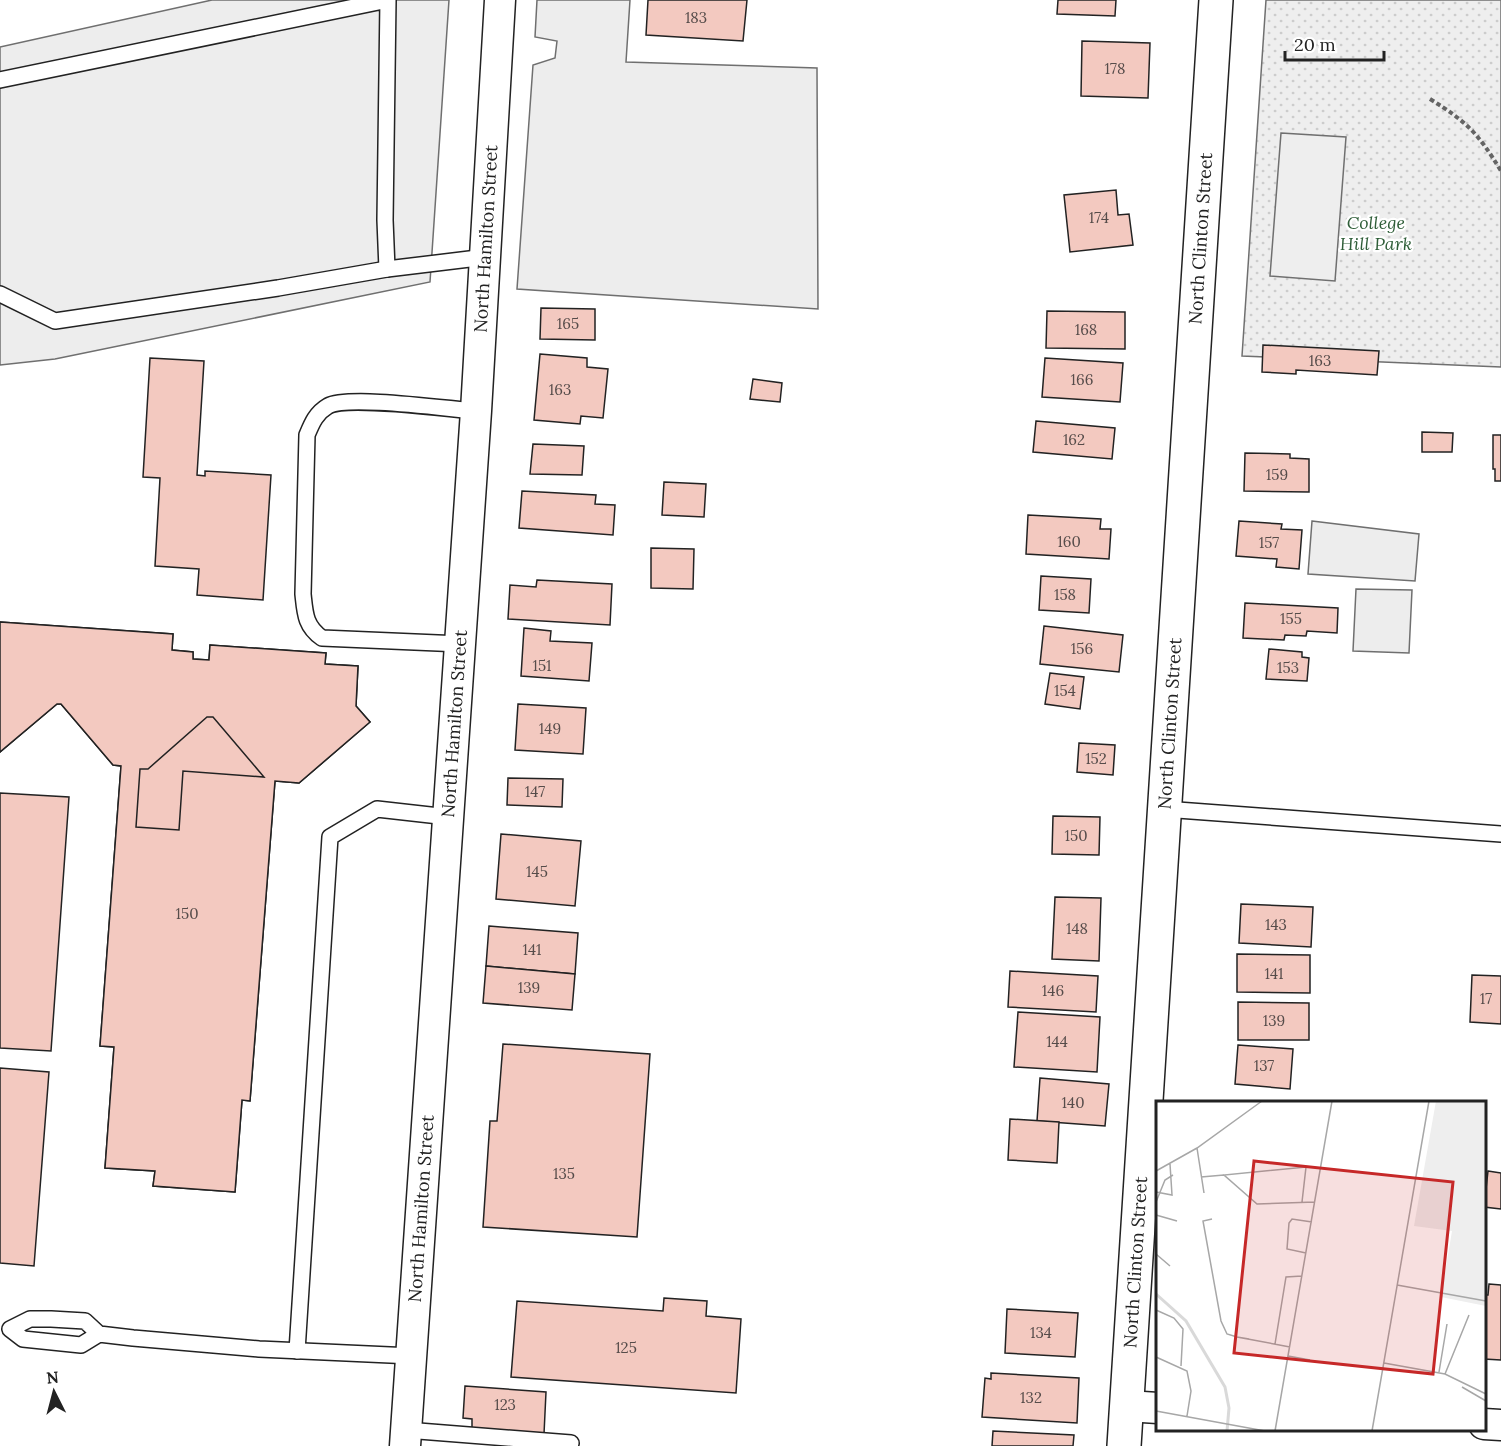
<svg xmlns="http://www.w3.org/2000/svg" width="1501" height="1446" font-family="Lora,serif">
	<style>
		.park { fill: url(#park-dots); stroke: #6f6f6f; stroke-width: 1.5 }
		.pitch { fill: #eee; stroke: #6f6f6f; stroke-width: 1.5 }
		.parking { fill: #ededed; stroke: #6f6f6f; stroke-width: 1.5 }
		.building { fill: #f3c9c0; stroke: #222; stroke-width: 1.5; fill-rule: evenodd }
		.lines { fill: none; stroke-linecap: round; stroke-linejoin: round }
		.lane-casing { stroke: #222; stroke-width: 18 }
		.street-casing { stroke: #222; stroke-width: 33 }
		.secondary-casing { stroke: #222; stroke-width: 36 }
		.path { stroke: #646464; stroke-width: 4; stroke-dasharray: 4.5 3; stroke-linecap: butt }
		.lane { stroke: #fff; stroke-width: 15 }
		.street { stroke: #fff; stroke-width: 30 }
		.secondary { stroke: #fff; stroke-width: 33 }
		.labels { text-anchor: middle; stroke-width: 4.5; stroke-linejoin: round; paint-order: stroke }
		.number-label { font-size: 15px; fill: #564c4a }
		.park-label { font-size: 18px; font-style: italic; fill: #2f5e38; stroke: #fff }
		.street-label { font-size: 18px; fill: #222; stroke: #fff }
		.inset-river { fill: none; stroke: #d9d9d9; stroke-width: 3 }
		.inset-road { fill: none; stroke: #a7a7a7; stroke-width: 1.5 }
		.view { fill: #c62828; fill-opacity: 0.15; stroke: #c62828; stroke-width: 3 }
		.inset-edge { fill: none; stroke: #222; stroke-width: 3 }
	</style>
	<defs>
		<pattern id="park-dots" width="8" height="8" patternUnits="userSpaceOnUse" patternTransform="scale(1.5)"><rect width="8" height="8" fill="#eee"/><path d="M2 2h.1M6 6h.1" fill="none" stroke="#ccc" stroke-width="1.8" stroke-linecap="round"/></pattern>
	</defs>
	<rect width="100%" height="100%" fill="#fff"/>
	<polygon class="park" points="1266,0 1501,0 1501,367 1242,356"/>
	<polygon class="pitch" points="1281,133 1346,137 1335,281 1270,276"/>
	<g class="parking">
		<polygon points="212,0 449,0 430,282 55,359 0,365 0,47"/>
		<polygon points="537,0 630,0 626,62 817,68 818,309 517,289 533,65 555,58 557,41 535,37"/>
		<polygon points="1312,521 1419,534 1415,581 1308,574"/>
		<polygon points="1356,589 1412,590 1409,653 1353,651"/>
	</g>
	<g class="building">
		<polygon points="648,0 747,0 743,41 646,35"/>
		<polygon points="1058,0 1116,0 1115,16 1057,14"/>
		<polygon points="1082,41 1150,43 1148,98 1081,96"/>
		<polygon points="1116,190 1118,215 1129,214 1133,245 1070,252 1064,195"/>
		<polygon points="541,308 595,309 595,340 540,339"/>
		<polygon points="1047,311 1125,312 1125,349 1046,348"/>
		<polygon points="1263,345 1379,351 1377,375 1296,370 1296,374 1262,372"/>
		<polygon points="540,354 587,358 587,367 608,369 603,418 581,416 580,424 534,420"/>
		<polygon points="150,358 204,361 197,475 205,476 205,471 271,475 263,600 197,595 199,569 155,566 160,478 143,477"/>
		<polygon points="1045,358 1123,363 1120,402 1042,397"/>
		<polygon points="753,379 782,383 780,402 750,399"/>
		<polygon points="1036,421 1115,428 1112,459 1033,452"/>
		<polygon points="1422,432 1453,433 1452,452 1422,452"/>
		<polygon points="1493,435 1501,435 1501,481 1495,481 1495,469 1493,469"/>
		<polygon points="533,444 584,446 582,475 530,474"/>
		<polygon points="1245,453 1290,454 1290,458 1309,459 1309,492 1244,491"/>
		<polygon points="664,482 706,484 704,517 662,515"/>
		<polygon points="522,491 596,495 595,504 615,505 613,535 519,528"/>
		<polygon points="1028,515 1101,519 1100,529 1111,529 1109,559 1026,554"/>
		<polygon points="1239,521 1282,524 1281,529 1302,530 1299,569 1276,567 1277,559 1236,556"/>
		<polygon points="651,548 694,549 693,589 651,588"/>
		<polygon points="1041,576 1091,579 1089,613 1039,610"/>
		<polygon points="537,580 612,584 610,625 508,619 510,585 536,587"/>
		<polygon points="1245,603 1338,608 1337,633 1307,631 1306,636 1285,635 1284,640 1243,638"/>
		<path d="M0,622L173,634L172,650L193,652V659L209,660L210,645L326,653L325,664L358,666L356,706L370,722L299,783L275,781L250,1101L242,1100L235,1192L153,1186L155,1171L105,1168L114,1047L100,1046L121,766L113,765L61,704H57L0,752ZM207,717H213L264,777L183,771L179,830L136,827L140,769H148Z"/>
		<polygon points="0,622 173,634 172,650 193,652 193,659 209,660 210,645 326,653 325,664 358,666 356,706 370,722 299,783 275,781 250,1101 242,1100 235,1192 153,1186 155,1171 105,1168 114,1047 100,1046 121,766 113,765 61,704 57,704 0,752"/>
		<polygon points="1044,626 1123,635 1119,672 1040,664"/>
		<polygon points="524,628 551,631 550,641 592,643 589,681 521,676"/>
		<polygon points="1269,649 1302,652 1302,657 1309,658 1307,681 1266,679"/>
		<polygon points="1050,673 1084,677 1080,709 1045,704"/>
		<polygon points="518,704 586,708 583,754 515,750"/>
		<polygon points="207,717 213,717 264,777 183,771 179,830 136,827 140,769 148,769"/>
		<polygon points="1079,743 1115,745 1113,775 1077,772"/>
		<polygon points="508,778 563,779 562,807 507,805"/>
		<polygon points="0,793 69,797 51,1051 0,1048"/>
		<polygon points="1053,816 1100,817 1099,855 1052,854"/>
		<polygon points="501,834 581,841 575,906 496,899"/>
		<polygon points="1055,897 1101,898 1099,961 1052,959"/>
		<polygon points="1241,904 1313,907 1311,947 1239,943"/>
		<polygon points="489,926 578,933 575,974 486,966"/>
		<polygon points="1237,954 1310,955 1310,993 1237,992"/>
		<polygon points="486,966 575,974 572,1010 483,1003"/>
		<polygon points="1010,971 1098,976 1096,1012 1008,1007"/>
		<polygon points="1472,975 1501,976 1501,1024 1470,1022"/>
		<polygon points="1238,1002 1309,1003 1309,1040 1238,1040"/>
		<polygon points="1018,1012 1100,1017 1097,1072 1014,1067"/>
		<polygon points="503,1044 650,1054 637,1237 483,1227 490,1121 497,1121"/>
		<polygon points="1238,1045 1293,1049 1290,1089 1235,1084"/>
		<polygon points="0,1068 49,1072 34,1266 0,1263"/>
		<polygon points="1040,1078 1109,1084 1105,1126 1037,1121"/>
		<polygon points="1010,1119 1059,1122 1057,1163 1008,1160"/>
		<polygon points="1488,1171 1501,1173 1501,1209 1484,1207"/>
		<polygon points="1489,1284 1501,1285 1501,1360 1484,1359 1484,1295 1488,1295"/>
		<polygon points="664,1298 707,1301 706,1316 741,1319 736,1393 511,1377 517,1301 663,1311"/>
		<polygon points="1007,1309 1078,1313 1075,1357 1005,1353"/>
		<polygon points="991,1373 1079,1378 1077,1423 982,1417 985,1378 991,1379"/>
		<polygon points="465,1386 546,1392 544,1434 472,1429 472,1419 463,1418"/>
		<polygon points="993,1431 1074,1435 1073,1446 992,1446"/>
	</g>
	<g class="lines">
		<defs>
			<g id="lane">
				<polyline points="0,80 388,0 385,220 387,269"/>
				<polyline points="0,294 55,321 278,288 387,269 486,257"/>
				<path d="M461,644L322,638C305,626 305,613 303,594L307,435C312,423 316,413 328,406C348,395 448,409 476,411"/>
				<polyline points="1164,809 1501,834"/>
				<polyline points="99,1334 81,1345 23,1339 10,1329 30,1319 51,1319 85,1321 99,1334 133,1338 259,1349 412,1356"/>
				<polyline points="297,1351 330,837 377,809 448,817"/>
				<polyline points="406,1430 571,1443"/>
			</g>
			<g id="street">
				<polyline points="1127,1406 1158,1408"/>
				<polyline points="1484,1424 1501,1425"/>
				<path id="s1" d="M405,1446L476,411L500,0"/>
			</g>
			<g id="secondary">
				<path id="s2" d="M1124,1446L1216,0"/>
			</g>
		</defs>
		<use href="#lane" class="lane-casing"/>
		<use href="#street" class="street-casing"/>
		<use href="#secondary" class="secondary-casing"/>
		<path class="path" d="M1430,99C1467,122 1478,133 1501,171"/>
		<use href="#lane" class="lane"/>
		<use href="#street" class="street"/>
		<use href="#secondary" class="secondary"/>
	</g>
	<g class="labels">
		<g class="number-label">
			<text x="696" y="23">183</text>
			<text x="1115" y="74">178</text>
			<text x="1099" y="223">174</text>
			<text x="568" y="329">165</text>
			<text x="1086" y="335">168</text>
			<text x="1320" y="366">163</text>
			<text x="1082" y="385">166</text>
			<text x="560" y="395">163</text>
			<text x="1074" y="445">162</text>
			<text x="1277" y="480">159</text>
			<text x="1069" y="547">160</text>
			<text x="1269" y="548">157</text>
			<text x="1065" y="600">158</text>
			<text x="1291" y="624">155</text>
			<text x="1082" y="654">156</text>
			<text x="542" y="671">151</text>
			<text x="1288" y="673">153</text>
			<text x="1065" y="696">154</text>
			<text x="550" y="734">149</text>
			<text x="1096" y="764">152</text>
			<text x="535" y="797">147</text>
			<text x="1076" y="841">150</text>
			<text x="537" y="877">145</text>
			<text x="187" y="919">150</text>
			<text x="1276" y="930">143</text>
			<text x="1077" y="934">148</text>
			<text x="532" y="955">141</text>
			<text x="1274" y="979">141</text>
			<text x="529" y="993">139</text>
			<text x="1053" y="996">146</text>
			<text x="1486" y="1004">17</text>
			<text x="1274" y="1026">139</text>
			<text x="1057" y="1047">144</text>
			<text x="1264" y="1071">137</text>
			<text x="1073" y="1108">140</text>
			<text x="564" y="1179">135</text>
			<text x="1041" y="1338">134</text>
			<text x="626" y="1353">125</text>
			<text x="1031" y="1403">132</text>
			<text x="505" y="1410">123</text>
		</g>
		<g class="park-label">
			<text x="1376" y="229">College<tspan x="1376" dy="21">Hill Park</tspan></text>
		</g>
		<g class="street-label">
			<text dy="6" stroke="none"><textPath href="#s1" startOffset="1210">North Hamilton Street</textPath></text>
			<text dy="6" stroke="none"><textPath href="#s2" startOffset="1210">North Clinton Street</textPath></text>
			<text dy="6" stroke="none"><textPath href="#s1" startOffset="724">North Hamilton Street</textPath></text>
			<text dy="6" stroke="none"><textPath href="#s2" startOffset="724">North Clinton Street</textPath></text>
			<text dy="6" stroke="none"><textPath href="#s1" startOffset="238">North Hamilton Street</textPath></text>
			<text dy="6" stroke="none"><textPath href="#s2" startOffset="184">North Clinton Street</textPath></text>
		</g>
	</g>
	<g transform="translate(1156 1101)">
		<rect width="330" height="330" fill="#fff"/>
		<path d="M280,0H330V205L285,196L296,130L258,125Z" fill="#eee"/>
		<path class="inset-river" d="M0,193L30,220L69,286L73,307L71,330"/>
		<path class="inset-road" d="M41,47L48,92M0,70L41,47L106,0M45,76L68,74M0,91L16,94L14,63M0,101L9,79L17,74M146,101L150,66L68,74L101,103L159,101M0,114L21,120M56,118L47,120L65,220L71,233L81,236M150,152L131,148L133,122L136,118L156,121M0,153L14,165M241,184L330,200M0,209L18,217L27,228L25,265M93,238L81,236L134,246M119,243L130,176L146,175M132,255L154,259M0,256L31,270L35,290L31,315M228,262L289,273L330,293M283,271L291,223M289,273L313,214M306,286L330,300M0,310L109,330M119,330L176,0M216,330L273,0"/>
		<path class="view" d="M98,60L297,81L277,273L78,252Z"/>
		<rect width="330" height="330" class="inset-edge"/>
	</g>
	<g transform="translate(54 1392) rotate(354)" stroke="#ffffff" stroke-width="4.5" paint-order="stroke">
	<path d="M0-4.5L10 22L0 15L-10 22Z" fill="#222222"/>
	<text y="-9" font-size="16" font-weight="bold" text-anchor="middle" fill="#222222">N</text>
	</g>
	<path d="M1285 51v9h99v-9" fill="none" stroke="#222222" stroke-width="3"/>
	<text x="1294" y="51" font-size="18" fill="#222222" stroke="#ffffff" stroke-width="4.5" paint-order="stroke">20 m</text>
</svg>
